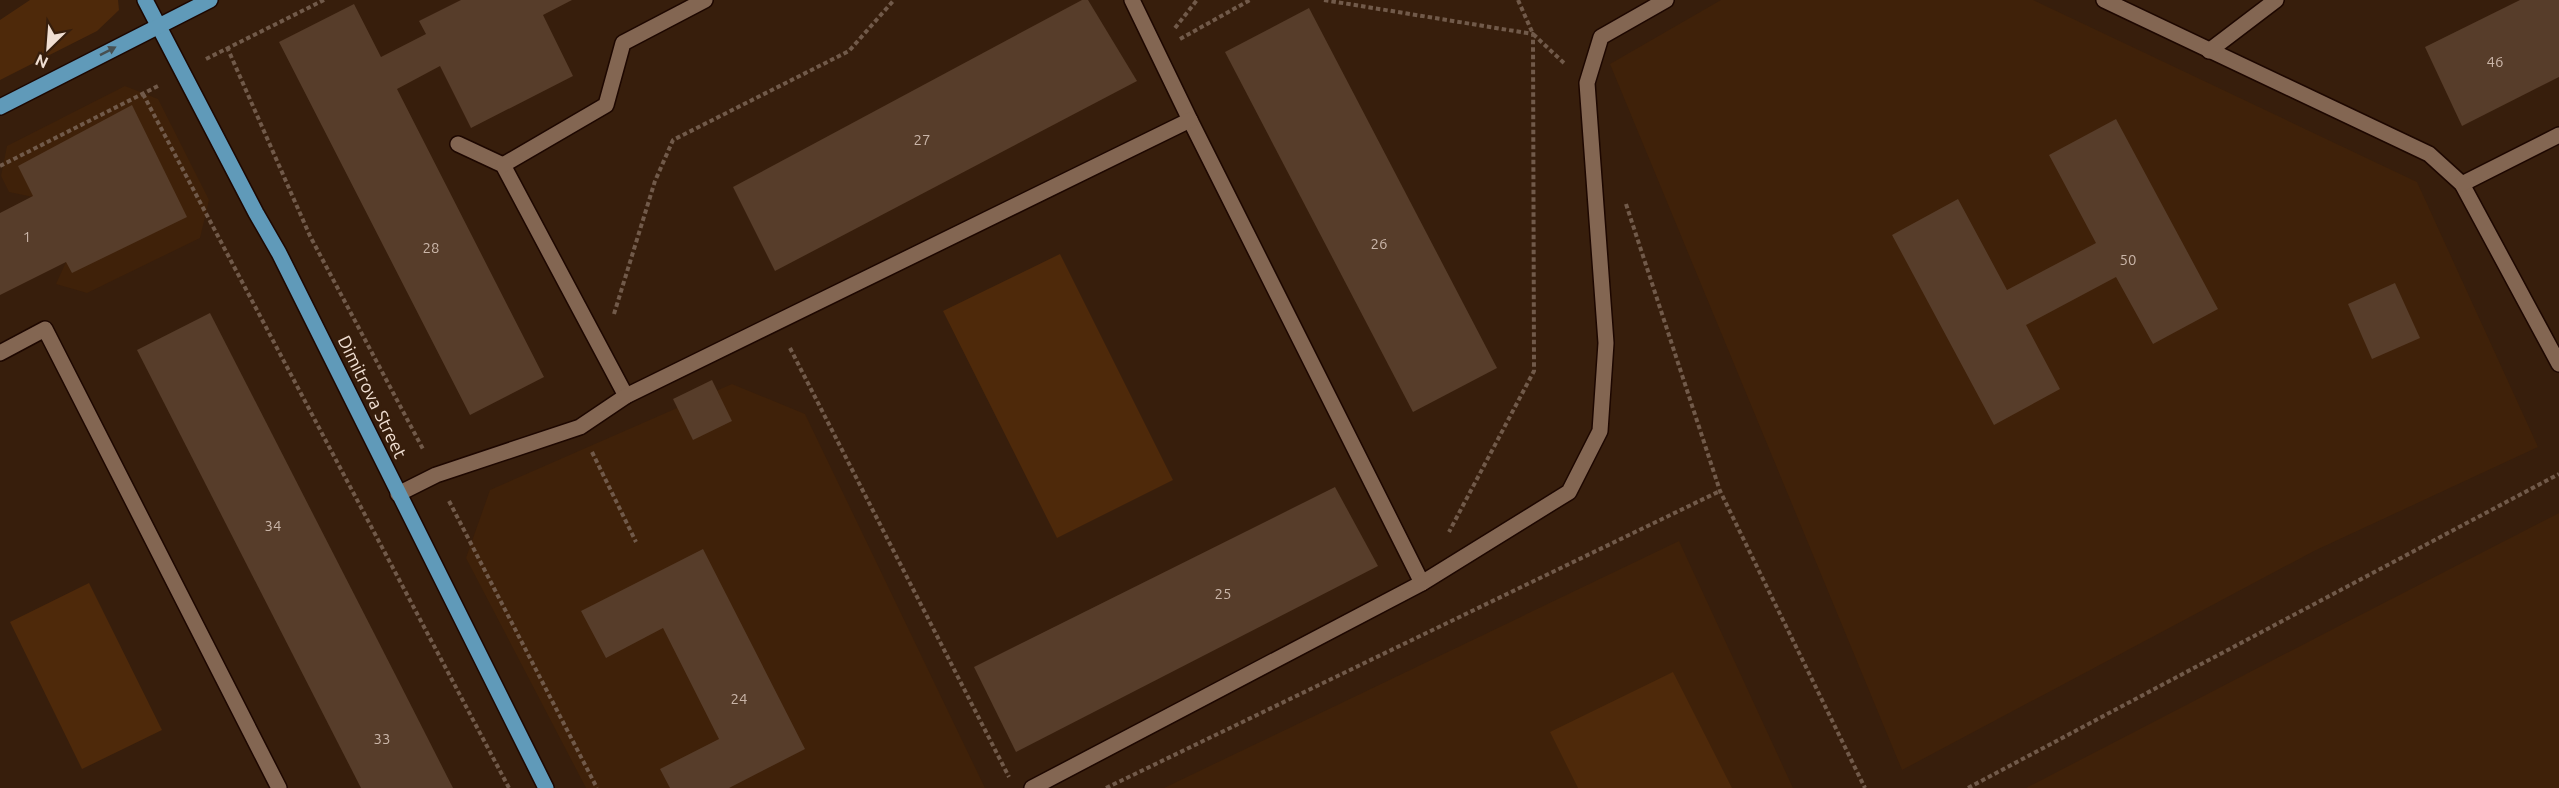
<svg xmlns="http://www.w3.org/2000/svg" width="2559" height="788" font-family="Ubuntu,sans-serif">
	<style>
		.built { fill: #3f2109 }
		.green { fill: #4e290a }
		.building { fill: #573d2a }
		.lines { fill: none; stroke-linecap: round; stroke-linejoin: round }
		.minor-casing { stroke: #1d0700; stroke-width: 18 }
		.major-casing { stroke: #1d0700; stroke-width: 18 }
		.path { stroke: #715a4a; stroke-width: 4; stroke-dasharray: 4.5 3; stroke-linecap: butt }
		.minor { stroke: #836652; stroke-width: 15 }
		.major { stroke: #609ab9; stroke-width: 15 }
		.oneway { fill: #475051 }
		.labels { text-anchor: middle; stroke-width: 5; stroke-linejoin: round; paint-order: stroke }
		.number-label { font-size: 15px; fill: #cab6a9 }
		.street-label { font-size: 18px; fill: #f0dfd3; stroke: #371e0c }
	</style>
	<rect width="100%" height="100%" fill="#371e0c"/>
	<g class="built">
		<polygon points="1721,0 2033,0 2417,182 2538,447 2314,551 1902,770 1610,64"/>
		<polygon points="125,86 158,99 209,200 200,238 87,293 56,284 66,262 33,197 9,192 1,176 7,146"/>
		<polygon points="732,384 805,414 985,788 586,788 466,558 490,490"/>
		<polygon points="2559,513 2559,788 2026,788 2337,627"/>
		<polygon points="1679,541 1793,788 1164,788"/>
	</g>
	<g class="green">
		<polygon points="30,0 118,0 119,10 97,31 0,80 0,20"/>
		<polygon points="1060,254 1173,480 1057,538 943,311"/>
		<polygon points="89,583 162,730 82,769 10,622"/>
		<polygon points="1673,672 1732,788 1578,788 1550,732"/>
	</g>
	<g class="building">
		<polygon points="461,0 572,0 543,15 573,76 471,128 440,66 397,89 544,377 470,415 279,42 354,4 381,57 426,34 419,21"/>
		<polygon points="1082,0 1088,0 1137,81 775,271 733,187"/>
		<polygon points="2520,0 2559,0 2559,77 2462,126 2425,47"/>
		<polygon points="1309,8 1497,368 1413,412 1225,52"/>
		<polygon points="132,105 187,217 72,273 66,262 0,295 0,213 33,196 18,166"/>
		<polygon points="2116,119 2218,309 2153,344 2116,277 2026,325 2060,389 1994,425 1892,235 1958,199 2007,290 2096,243 2049,155"/>
		<polygon points="2395,283 2420,338 2372,359 2348,304"/>
		<polygon points="210,313 396,676 453,788 361,788 137,350"/>
		<polygon points="712,380 732,421 693,440 673,399"/>
		<polygon points="1335,487 1378,566 1016,752 974,667"/>
		<polygon points="703,549 805,749 729,788 670,788 660,769 719,739 663,628 606,658 581,611"/>
	</g>
	<g class="lines">
		<defs>
			<g id="minor">
				<polyline points="1132,0 1190,120 1422,583"/>
				<polyline points="2104,0 2429,154 2462,184 2559,364"/>
				<polyline points="2209,51 2276,0"/>
				<polyline points="458,144 503,165 626,396"/>
				<polyline points="503,165 606,105 623,43 705,0"/>
				<polyline points="2462,184 2559,135"/>
				<polyline points="0,353 45,329 279,788"/>
				<polyline points="398,494 436,475 580,427 626,396 1190,120"/>
				<polyline points="1032,788 1422,583 1569,492 1600,431 1606,343 1587,83 1601,37 1666,0"/>
			</g>
			<g id="major">
				<polyline points="145,0 256,213 279,253 546,788"/>
				<polyline points="0,107 210,0"/>
			</g>
		</defs>
		<use href="#minor" class="minor-casing"/>
		<use href="#major" class="major-casing"/>
		<g class="path">
			<polyline points="1324,0 1533,34 1534,371 1449,532"/>
			<polyline points="1518,0 1533,34 1564,63"/>
			<polyline points="1175,28 1197,0"/>
			<polyline points="1180,39 1250,0"/>
			<polyline points="227,47 310,236 424,451"/>
			<polyline points="206,59 324,0"/>
			<polyline points="143,94 509,788"/>
			<polyline points="0,166 158,86"/>
			<polyline points="1626,204 1720,491 1865,788"/>
			<polyline points="614,314 655,181 673,140 849,51 894,0"/>
			<polyline points="790,348 1009,777"/>
			<polyline points="592,452 636,542"/>
			<polyline points="449,501 597,788"/>
			<polyline points="1106,788 1720,491"/>
			<polyline points="1968,788 2559,474"/>
		</g>
		<use href="#minor" class="minor"/>
		<use href="#major" class="major"/>
	</g>
	<defs><path id="oneway-solid" d="M-6-.8H1V-3.2L6.5 0L1 3.2V.8H-6Z" transform="scale(1.5)"/></defs>
	<use class="oneway" href="#oneway-solid" transform="translate(108 51) rotate(-27)"/>
	<g class="labels">
		<g class="number-label">
			<text x="2495" y="67">46</text>
			<text x="922" y="145">27</text>
			<text x="27" y="242">1</text>
			<text x="1379" y="249">26</text>
			<text x="431" y="253">28</text>
			<text x="2128" y="265">50</text>
			<text x="273" y="531">34</text>
			<text x="1223" y="599">25</text>
			<text x="739" y="704">24</text>
			<text x="382" y="744">33</text>
		</g>
		<g class="street-label">
			<text transform="translate(372 397) rotate(64)" y="6">Dimitrova Street</text>
		</g>
	</g>
	<g transform="translate(48 48) rotate(205)" stroke="#371e0c" stroke-width="4.5" paint-order="stroke">
	<path d="M0-4.5L10 22L0 15L-10 22Z" fill="#f0dfd3"/>
	<text y="-9" font-size="16" font-weight="bold" text-anchor="middle" fill="#f0dfd3">N</text>
	</g>
</svg>
